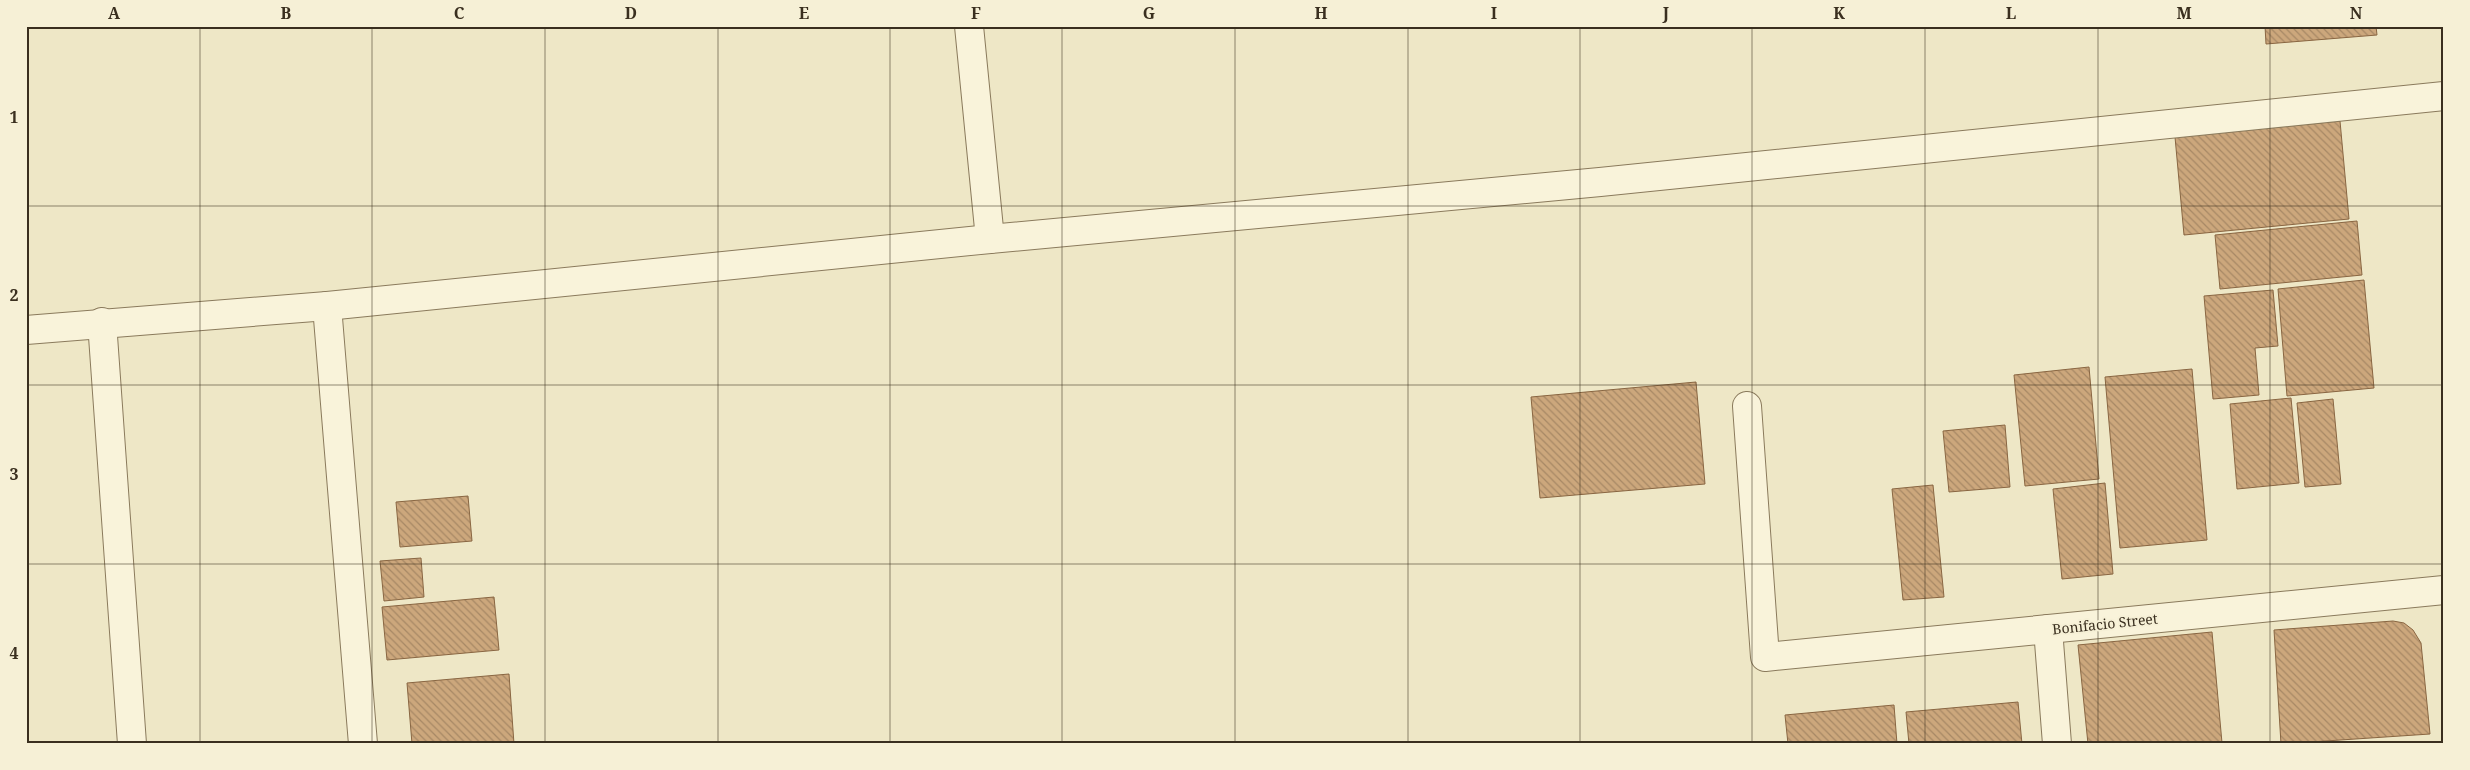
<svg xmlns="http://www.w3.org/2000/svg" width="2470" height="770" font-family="'Noto Serif',serif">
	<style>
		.building { fill: url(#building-back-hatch); stroke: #896642 }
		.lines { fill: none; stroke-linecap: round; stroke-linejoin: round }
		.minor-casing { stroke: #8a7a5c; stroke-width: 30 }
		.minor { stroke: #f9f3da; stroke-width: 28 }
		.grid { fill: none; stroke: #3a2f1f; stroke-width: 1; stroke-opacity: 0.55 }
		.labels { text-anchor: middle; stroke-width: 4; stroke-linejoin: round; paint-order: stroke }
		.street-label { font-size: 14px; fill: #3a2f1f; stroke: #f6f0d6 }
		.neatline { fill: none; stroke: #3a2f1f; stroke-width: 2 }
		.grid-label { font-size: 16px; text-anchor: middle; font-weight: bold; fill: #3a2f1f }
	</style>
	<defs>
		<pattern id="building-back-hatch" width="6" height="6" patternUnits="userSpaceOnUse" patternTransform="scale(1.25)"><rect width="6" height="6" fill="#cca77c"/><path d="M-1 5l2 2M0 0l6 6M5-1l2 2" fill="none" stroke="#a78865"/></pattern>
	</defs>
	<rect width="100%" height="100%" fill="#eee7c6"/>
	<g class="building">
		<polygon points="2265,26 2376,26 2377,35 2266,44"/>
		<polygon points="2340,121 2349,219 2184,235 2175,137"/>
		<polygon points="2357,221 2362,275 2220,289 2215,235"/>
		<polygon points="2364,280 2374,388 2287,396 2278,289"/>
		<polygon points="2273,290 2278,346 2255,348 2259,395 2213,399 2204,296"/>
		<polygon points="2089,367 2099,479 2025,486 2014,375"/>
		<polygon points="2192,369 2207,540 2120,548 2105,377"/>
		<polygon points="1696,382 1705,484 1540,498 1531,397"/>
		<polygon points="2291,398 2299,483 2237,489 2230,404"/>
		<polygon points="2333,399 2341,484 2305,487 2297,403"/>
		<polygon points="2005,425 2010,487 1949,492 1943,431"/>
		<polygon points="2105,483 2113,574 2062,579 2053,489"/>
		<polygon points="1933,485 1944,597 1903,600 1892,489"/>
		<polygon points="468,496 472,541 400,547 396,502"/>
		<polygon points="421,558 424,597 384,601 380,561"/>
		<polygon points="494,597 499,650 387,660 382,607"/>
		<polygon points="2393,621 2404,623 2413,630 2421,643 2430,734 2281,744 2274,630"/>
		<polygon points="2212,632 2222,743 2088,744 2078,645"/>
		<polygon points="509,674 514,744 412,744 407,683"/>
		<polygon points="2018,702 2022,744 1909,744 1906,712"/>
		<polygon points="1894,705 1897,744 1788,744 1785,715"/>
	</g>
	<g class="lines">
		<defs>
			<g id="minor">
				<polyline points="969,26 990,239"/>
				<polyline points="327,306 363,744"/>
				<polyline points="102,322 132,744"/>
				<polyline points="26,330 327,306 990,239 1600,182 2444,96"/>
				<polyline points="1747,406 1765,657 2444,590"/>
				<polyline points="2048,629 2057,744"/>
			</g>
		</defs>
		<use href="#minor" class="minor-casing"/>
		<use href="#minor" class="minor"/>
	</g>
	<path class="grid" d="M200,26V744M372,26V744M545,26V744M718,26V744M890,26V744M1062,26V744M1235,26V744M1408,26V744M1580,26V744M1752,26V744M1925,26V744M2098,26V744M2270,26V744M26,206H2444M26,385H2444M26,564H2444"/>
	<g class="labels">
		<g class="street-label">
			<text transform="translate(2105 624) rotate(-6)" y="5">Bonifacio Street</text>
		</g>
	</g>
	<rect width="2470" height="770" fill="none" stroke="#f6f0d6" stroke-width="55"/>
	<rect x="28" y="28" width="2414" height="714" class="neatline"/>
	<g class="grid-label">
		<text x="114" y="19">A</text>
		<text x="286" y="19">B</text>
		<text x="459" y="19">C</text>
		<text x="631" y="19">D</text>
		<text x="804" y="19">E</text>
		<text x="976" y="19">F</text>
		<text x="1149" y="19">G</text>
		<text x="1321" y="19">H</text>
		<text x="1494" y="19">I</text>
		<text x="1666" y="19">J</text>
		<text x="1839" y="19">K</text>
		<text x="2011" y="19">L</text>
		<text x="2184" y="19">M</text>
		<text x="2356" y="19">N</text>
		<text x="14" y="123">1</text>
		<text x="14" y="301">2</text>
		<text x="14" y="480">3</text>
		<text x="14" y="659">4</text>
	</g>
</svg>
